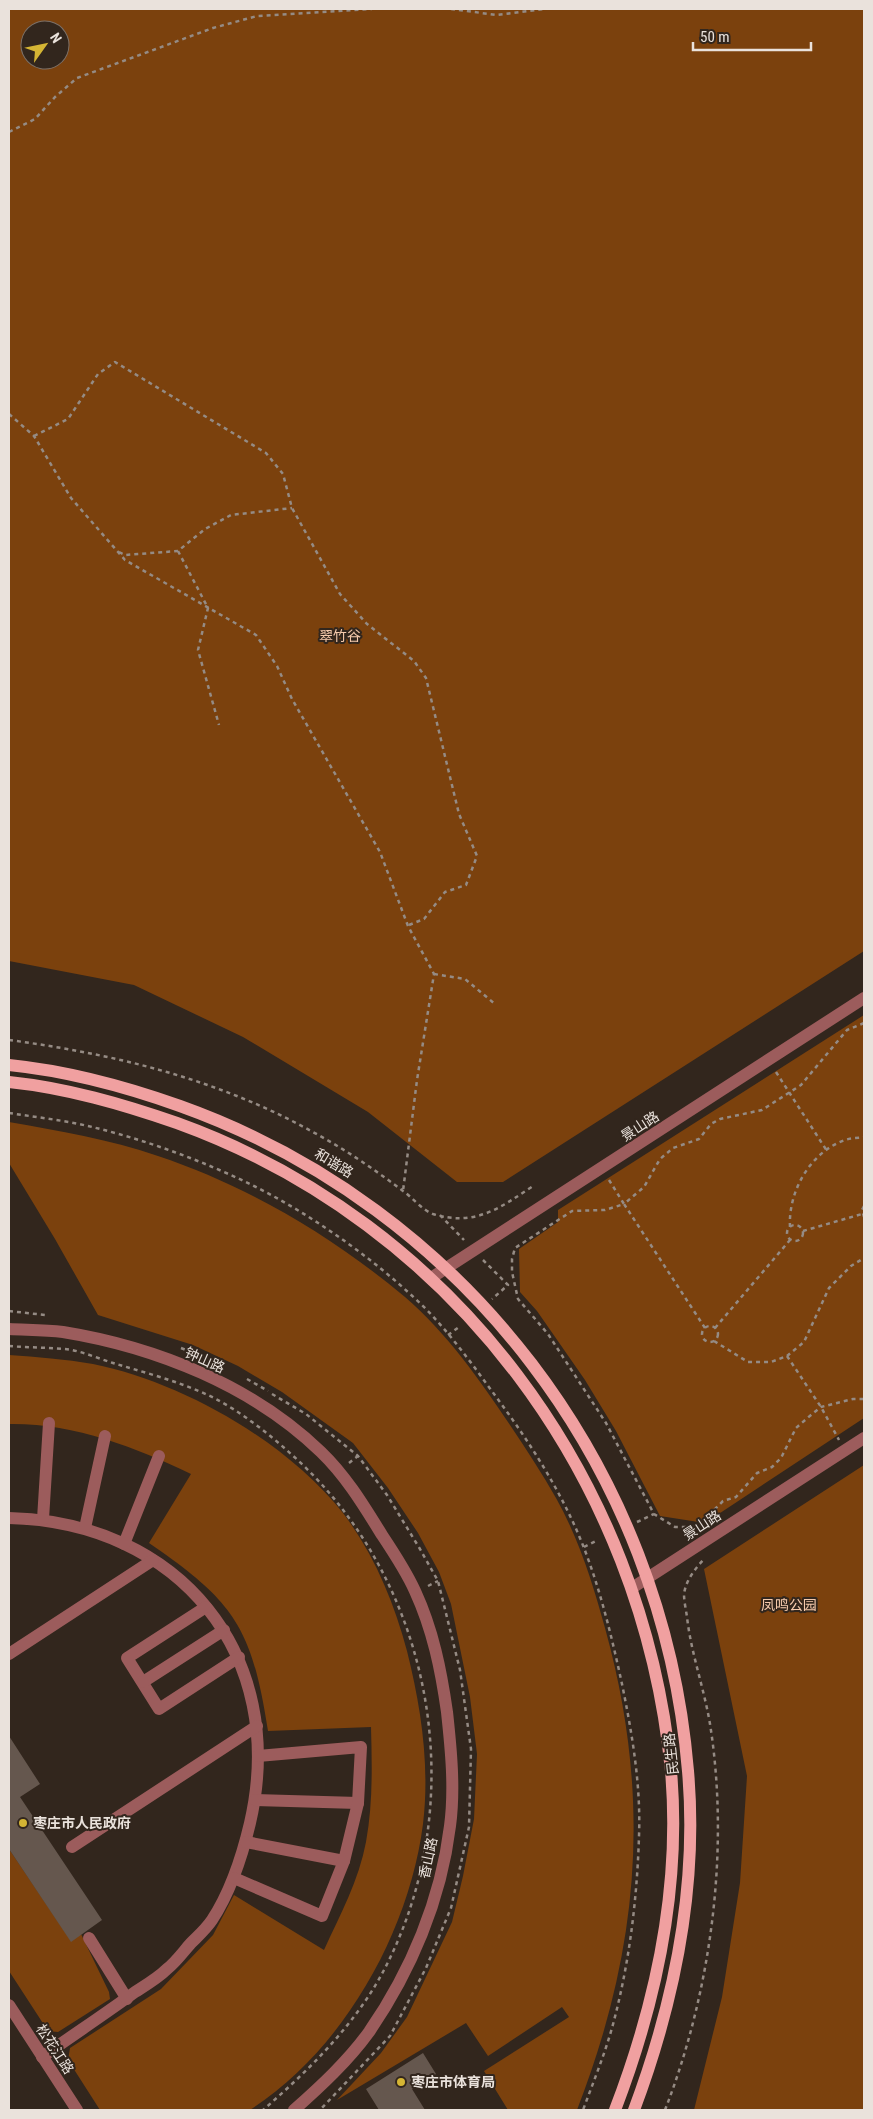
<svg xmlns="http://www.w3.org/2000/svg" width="873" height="2119" font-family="'Roboto Condensed','Noto Sans SC',sans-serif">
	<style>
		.green { fill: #7b410d; fill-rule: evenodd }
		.building { fill: #65574e }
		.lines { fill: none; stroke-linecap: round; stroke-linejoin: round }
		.path { stroke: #958b84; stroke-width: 2.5; stroke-dasharray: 4 4; stroke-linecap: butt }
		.minor { stroke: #9c5c5c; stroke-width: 12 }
		.major { stroke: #f0a0a0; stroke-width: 12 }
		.poi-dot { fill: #d5b534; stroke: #32261d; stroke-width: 2 }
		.labels { text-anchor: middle; stroke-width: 4; stroke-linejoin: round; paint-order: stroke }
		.park-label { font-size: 14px; fill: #f5caac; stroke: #32261d }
		.street-label { font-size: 14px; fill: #eae2dc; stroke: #32261d }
		.poi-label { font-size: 14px; font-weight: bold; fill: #eae2dc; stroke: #32261d; text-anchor: start }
	</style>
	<rect width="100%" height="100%" fill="#32261d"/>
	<g class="green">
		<path d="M9,9H864V951L503,1182H457L368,1112L243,1037L134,985L9,961ZM30,30H60V60H30Z"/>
		<polygon points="864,1015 864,1418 705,1523 660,1516 616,1431 585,1380 537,1311 520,1292 519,1249 558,1222 558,1210"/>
		<path d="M9,1122C59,1131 109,1139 158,1156C248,1186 332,1236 405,1297C446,1332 480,1380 510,1425C526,1449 542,1473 556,1498C579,1539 593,1584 605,1628C652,1798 640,1947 577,2110H508L484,2071L569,2017L562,2007L488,2056L466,2023L337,2100L381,2053L407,2017L452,1922L463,1876L474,1819L477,1754L470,1697L451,1604L439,1572L418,1533L388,1488L353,1443L282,1392L238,1366L193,1345L98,1315L55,1239L9,1163Z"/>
		<path d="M9,1355C37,1357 65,1359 93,1364C182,1382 286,1441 343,1513C374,1554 394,1602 407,1651C421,1707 430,1766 423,1824C409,1933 343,2050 250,2110H100L68,2060L70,2048L161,1989L213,1935L234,1895L324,1950C340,1915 359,1880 366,1842C373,1804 372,1765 371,1727L268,1731C252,1628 235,1602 149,1543L191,1474C135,1447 73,1423 9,1424Z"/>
		<polygon points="864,1465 864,2110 694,2110 722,1997 740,1883 747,1776 704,1569"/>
		<polygon points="9,1849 71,1941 81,1934 109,1992 110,1999 58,2032 48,2031 9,1971"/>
	</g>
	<g class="building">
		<polygon points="9,1736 40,1784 20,1797 102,1920 71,1942 9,1849"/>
		<polygon points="423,2053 436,2074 412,2089 425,2110 379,2110 366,2089"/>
	</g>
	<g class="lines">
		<g class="path">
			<polyline points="451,9 497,15 545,9"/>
			<polyline points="9,132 35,119 55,97 77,78 213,28 257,16 372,9"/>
			<polyline points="9,414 34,436 71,498 125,560 256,635 277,666 292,699 380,852 408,926 434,974 417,1080 403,1191"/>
			<polyline points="34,436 68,419 98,374 115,362 266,453 283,474 292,508 340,594 367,624 414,661 426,678 459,814 477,856 466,885 445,892 424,919 409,925"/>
			<polyline points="178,551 208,608 198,650 219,725"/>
			<polyline points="119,552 125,555 178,551 205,529 231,515 292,508"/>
			<polyline points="434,974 465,979 495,1004"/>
			<path d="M9,1040C114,1054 217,1079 311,1131C343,1148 374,1169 403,1191C412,1197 422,1210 433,1214C475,1227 500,1208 533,1186"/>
			<polyline points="776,1072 827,1151"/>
			<path d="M9,1113C35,1117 62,1120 88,1126C143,1139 201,1160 252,1185C314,1216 376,1260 426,1309C455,1339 480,1375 505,1409C536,1452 565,1499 584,1548C601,1592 612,1638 622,1684C632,1733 641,1785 639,1836C637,1901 629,1966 612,2028C604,2056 593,2083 583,2110"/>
			<polyline points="609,1180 624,1204 605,1210 572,1211 515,1248 512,1259 512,1272 518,1299 548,1334 606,1423 654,1514 675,1527 697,1527 723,1501 736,1497 757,1473 772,1467 781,1458 796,1428 811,1415 821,1407 853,1399 864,1399"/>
			<polyline points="864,1206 862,1210 864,1217"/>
			<polyline points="440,1215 464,1240"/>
			<circle cx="795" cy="1233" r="8"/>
			<path d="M790,1227C788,1192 810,1152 845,1140C851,1138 858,1138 864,1137"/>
			<polyline points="803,1231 862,1214"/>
			<polyline points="483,1260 508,1285 492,1299"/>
			<polyline points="9,1311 45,1315"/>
			<circle cx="710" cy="1334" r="8"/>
			<polyline points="705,1328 624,1204 644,1187 660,1159 673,1148 699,1139 711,1124 720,1119 762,1110 801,1085 847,1030 864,1023"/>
			<polyline points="715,1328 790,1240"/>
			<polyline points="448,1335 459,1327"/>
			<polyline points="714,1341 748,1362 771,1362 787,1356 804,1342 829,1288 851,1266 864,1258"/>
			<path d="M9,1346C30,1348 52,1347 72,1350C86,1353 100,1359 113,1363C146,1373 182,1382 214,1398C241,1412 268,1433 291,1454C434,1581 473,1800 384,1970C355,2025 309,2070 263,2110"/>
			<polyline points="181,1348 201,1356"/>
			<polyline points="787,1356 821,1407 839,1440"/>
			<polyline points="247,1379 268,1391"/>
			<polyline points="272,1394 306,1414 358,1456 387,1495 420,1549 438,1581 460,1670 471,1749 469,1827 451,1908 426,1968 390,2036 320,2110"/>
			<polyline points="349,1463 358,1456"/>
			<polyline points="637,1522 654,1514"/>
			<polyline points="584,1547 596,1541"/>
			<polyline points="428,1586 438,1581"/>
			<path d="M665,2110C711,1992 730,1850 710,1724C704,1688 691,1653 687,1617C686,1610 684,1601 684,1594C686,1580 695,1569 704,1559"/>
		</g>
		<g class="minor">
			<polyline points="431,1278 864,998"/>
			<path d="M9,1329C27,1330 45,1330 63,1332C156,1347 253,1386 321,1452C346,1476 364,1506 382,1535C394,1553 406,1571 415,1591C433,1630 441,1670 447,1712C451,1749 455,1789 450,1826C441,1900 411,1971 369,2032C348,2061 321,2086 294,2110"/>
			<path d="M9,1518C179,1522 289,1655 250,1823C242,1857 231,1891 212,1920C206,1929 198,1936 191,1943C183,1952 176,1962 167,1969C158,1978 146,1985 135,1992C105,2014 73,2035 42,2057"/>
			<polyline points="43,1519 49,1423"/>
			<polyline points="85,1528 105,1436"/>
			<polyline points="124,1544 159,1456"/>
			<polyline points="632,1588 864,1438"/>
			<polyline points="206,1607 127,1658 159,1709 239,1657"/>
			<polyline points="9,1654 153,1560"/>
			<polyline points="143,1682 224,1630"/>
			<polyline points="255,1800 358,1803"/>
			<polyline points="246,1842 344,1861"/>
			<polyline points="72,1847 257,1726"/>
			<polyline points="234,1878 322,1916 344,1861 358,1803 361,1747 258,1756"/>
			<polyline points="89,1938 127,1999"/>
			<polyline points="9,2005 77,2110"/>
		</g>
		<g class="major">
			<path d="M9,1065C68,1071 124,1086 180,1106C465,1208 663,1469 688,1771C698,1886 674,2003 634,2110"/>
			<path d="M9,1082C67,1088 122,1104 177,1123C454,1223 643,1479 671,1771C681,1886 656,2003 615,2110"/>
		</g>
	</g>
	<g class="poi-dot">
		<circle cx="23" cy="1823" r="5"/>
		<circle cx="401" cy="2082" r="5"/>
	</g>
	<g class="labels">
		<g class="park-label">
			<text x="340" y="641">翠竹谷</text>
			<text x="789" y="1610">凤鸣公园</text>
		</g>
		<g class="street-label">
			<text transform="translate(640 1126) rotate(-33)" y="5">景山路</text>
			<text transform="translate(334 1163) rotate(31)" y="5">和谐路</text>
			<text transform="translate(205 1360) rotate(24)" y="5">钟山路</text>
			<text transform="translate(702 1525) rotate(-33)" y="5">景山路</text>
			<text transform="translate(671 1754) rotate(-96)" y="5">民生路</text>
			<text transform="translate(428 1858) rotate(-78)" y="5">香山路</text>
			<text transform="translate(55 2049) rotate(57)" y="5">松花江路</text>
		</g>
		<g class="poi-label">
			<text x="33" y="1828">枣庄市人民政府</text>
			<text x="411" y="2087">枣庄市体育局</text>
		</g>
	</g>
	<rect width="873" height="2119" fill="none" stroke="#eae2dc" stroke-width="20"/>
	<g transform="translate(45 45) rotate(57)"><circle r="24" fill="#32261d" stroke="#7c7169"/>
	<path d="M0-4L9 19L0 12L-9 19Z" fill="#d5b534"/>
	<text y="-8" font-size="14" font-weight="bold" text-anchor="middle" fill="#eae2dc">N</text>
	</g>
	<path d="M693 42v8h118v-8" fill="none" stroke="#eae2dc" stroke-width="2.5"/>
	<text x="700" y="42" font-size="15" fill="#eae2dc" stroke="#32261d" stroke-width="4" paint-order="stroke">50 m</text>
</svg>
